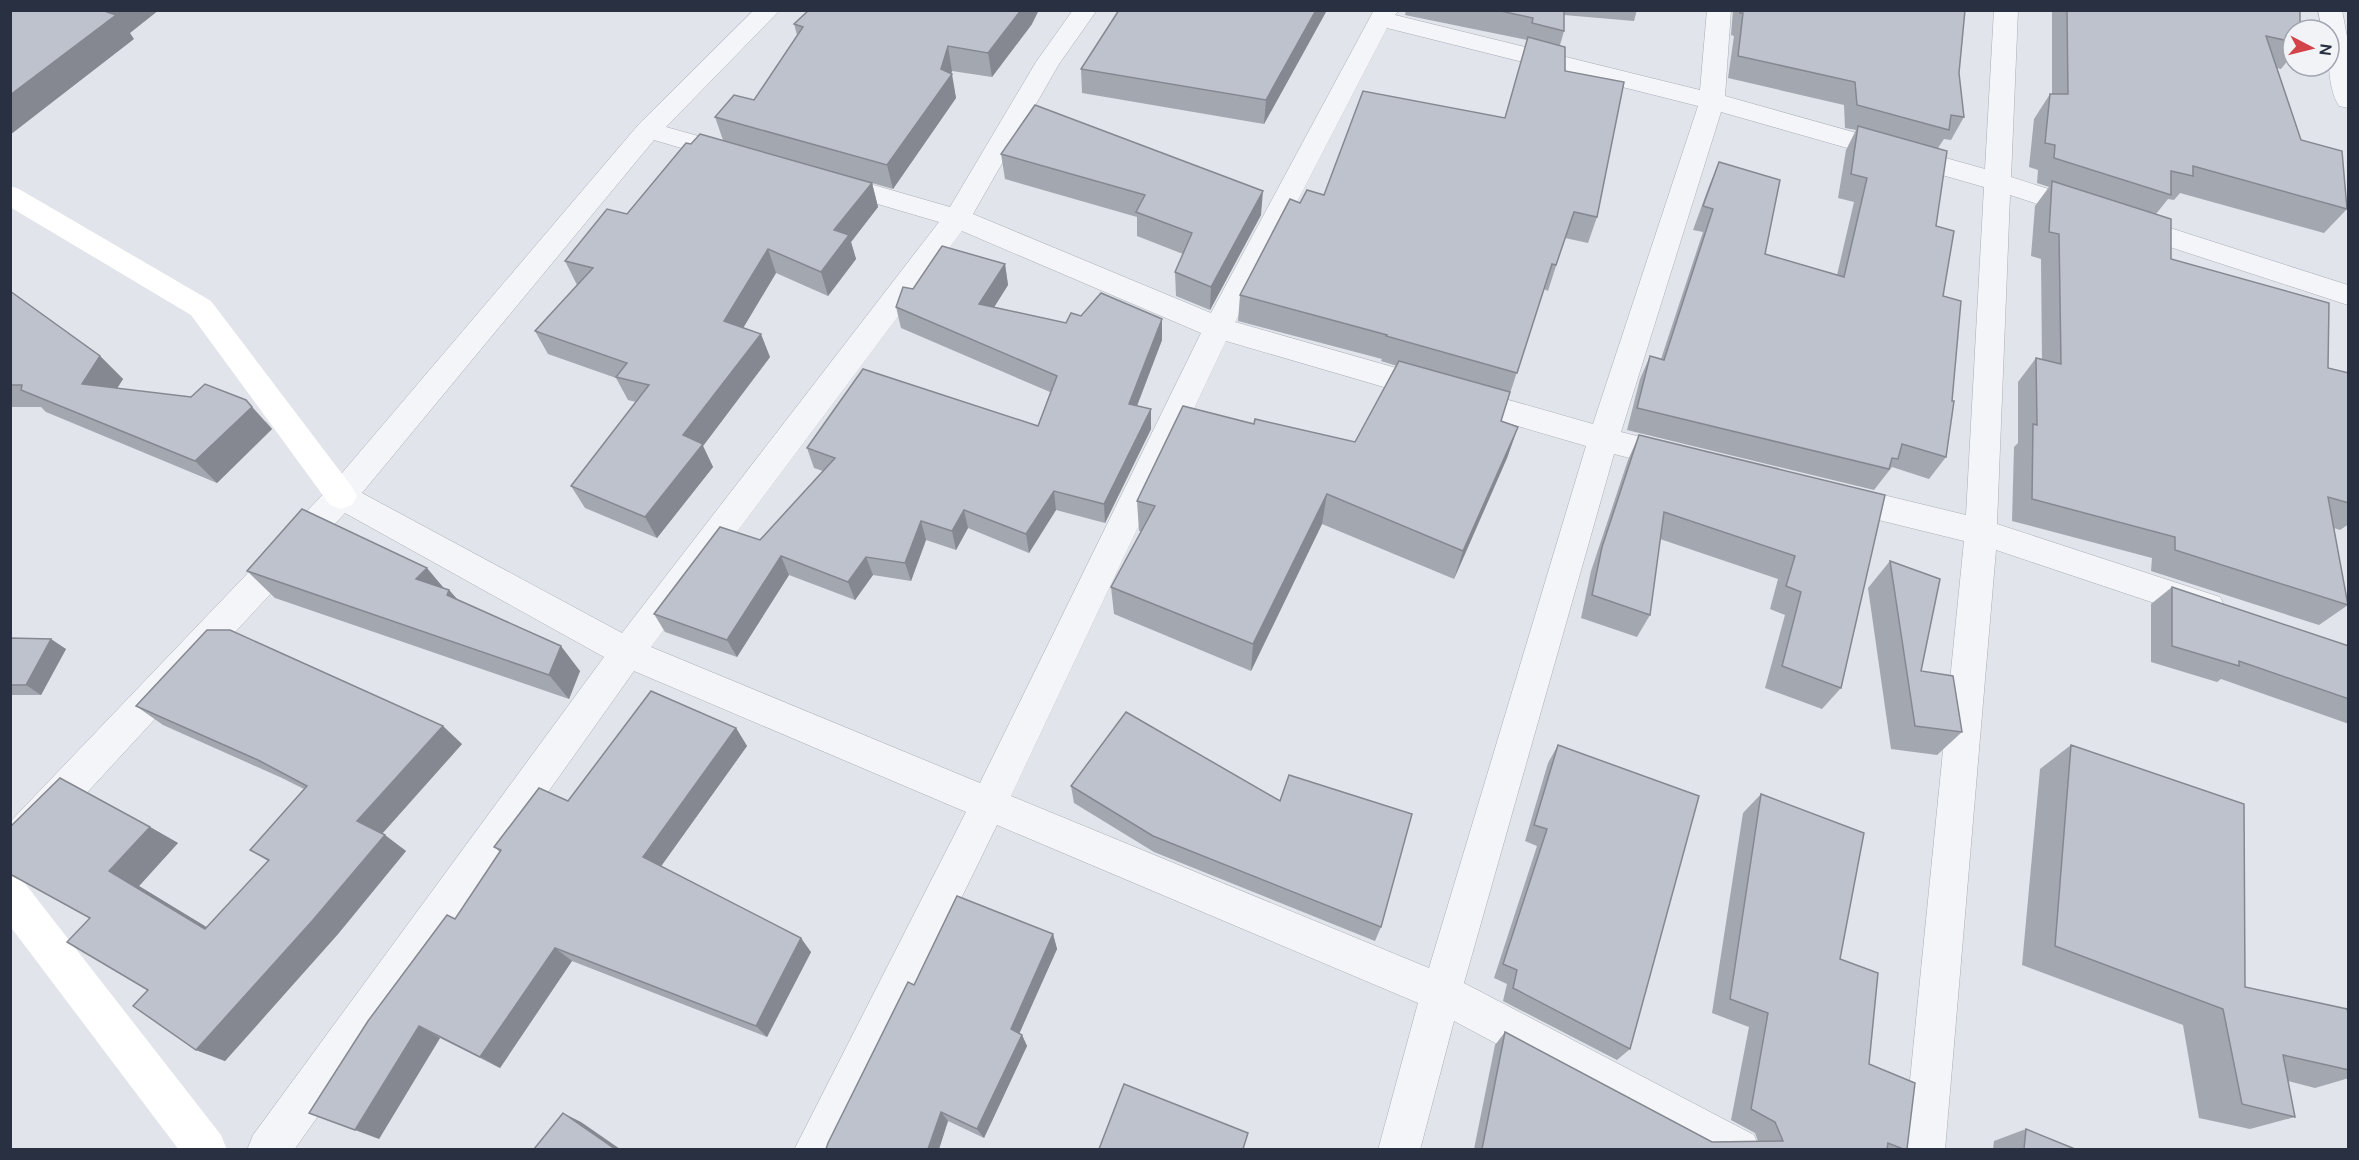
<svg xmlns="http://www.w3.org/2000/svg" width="2359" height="1160" font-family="'DM Sans',sans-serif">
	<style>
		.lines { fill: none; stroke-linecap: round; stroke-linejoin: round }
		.street-casing { stroke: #aaaeb8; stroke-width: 1 }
		.street { fill: #f4f5f8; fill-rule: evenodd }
		.secondary { fill: #fff; fill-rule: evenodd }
		.wall { fill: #a3a7b0 }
		.shaded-wall { fill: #858890 }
		.building { fill: #bec2cd; stroke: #858890; stroke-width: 1.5 }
	</style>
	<rect width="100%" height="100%" fill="#e1e4ea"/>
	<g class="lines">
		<defs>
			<g id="street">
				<path d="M754,10H780L666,127L745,149L749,155L745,161L736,164L654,140L362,493L622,633L939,222L823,188L819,182L823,176L832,173L950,207L1036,62L1073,10H1097L1059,64L973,214L1211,313L1374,10H1399L1395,15L1700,90L1707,10H1731L1725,96L1985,169L1994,10H2018L2011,177L2348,285V305L2010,195L1997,524L2220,597L2225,607L2220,617L2208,621L1996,550L1945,1150H1903L1964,541L1838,510L1827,506L1822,497L1827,488L1838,484L1966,515L1984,187L1721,112L1621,432L1688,449L1693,458L1688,467L1677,470L1614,454L1464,983L1754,1135L1760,1150H1695L1454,1021L1420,1150H1378L1418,1003L997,825L838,1150H794L966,812L634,671L294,1150H247L253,1135L604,657L345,513L23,862L10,867V822L330,487L639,124ZM1387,28L1698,106L1593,424L1235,322ZM962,231L1201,333L980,783L651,647ZM1226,341L1586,446L1429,968L1011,796Z"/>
				<path d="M2318,10H2342L2348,42V108L2339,106C2326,85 2329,53 2329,30H2322Z"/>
			</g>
		</defs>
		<use href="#street" class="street-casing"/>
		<use href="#street" class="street"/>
		<g class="secondary">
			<polygon points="10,186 19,189 211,301 352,487 357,496 352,505 341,509 330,505 191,315 10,207"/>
			<polygon points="10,876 23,881 221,1135 227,1150 179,1150 10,926"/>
		</g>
	</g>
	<g class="wall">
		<polygon points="1119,10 1327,10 1264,124 1082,93 1081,69"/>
		<polygon points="1406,10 1637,10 1634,21 1564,15 1564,31 1560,45 1597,217 1588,243 1565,238 1548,291 1544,289 1501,421 1518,427 1507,458 1454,579 1322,524 1251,671 1114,614 1111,587 1141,531 1139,531 1137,501 1254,424 1355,442 1397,366 1381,361 1382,359 1238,321 1240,295 1300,203 1324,195 1505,118 1527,40 1405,15"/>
		<polygon points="1733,10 1965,10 1959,73 1964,117 1951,140 1944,139 1938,148 1936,226 1943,296 1946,457 1929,479 1892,467 1874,490 1627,430 1640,379 1650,356 1661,359 1703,232 1693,230 1709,186 1719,162 1765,254 1837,275 1854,202 1838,198 1846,150 1856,130 1845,128 1844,105 1728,78 1734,36 1731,35"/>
		<polygon points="2052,10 2300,10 2293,30 2293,54 2281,69 2277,68 2301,140 2347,209 2324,233 2180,193 2174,200 2168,199 2156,214 2171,259 2328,368 2349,373 2349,524 2340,530 2334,528 2348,605 2319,625 2151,571 2152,558 2012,521 2014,447 2018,443 2018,382 2036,358 2042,360 2041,259 2031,256 2035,206 2049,187 2037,183 2038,170 2029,167 2034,119 2050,94 2052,94"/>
		<polygon points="794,24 1032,24 992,77 952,71 951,73 956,98 893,189 872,183 878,207 851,242 856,259 828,296 776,273 743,328 770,357 703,446 713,467 657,538 585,508 571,486 636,402 628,400 616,378 548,354 535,331 577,285 565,261 627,214 691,144 723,140 715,117 754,100 797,35"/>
		<polygon points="1001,154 1261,215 1210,310 1176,296 1175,272 1183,254 1137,236 1137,217 1005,179"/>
		<polygon points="1005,264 1008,285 994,307 1066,323 1162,340 1137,406 1151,429 1105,523 1056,510 1029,553 968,528 956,550 926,540 911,581 873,575 855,600 789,575 737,657 665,632 654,614 760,540 823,471 814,468 807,448 1038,426 1050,392 901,328 896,307 913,289"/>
		<polygon points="10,291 100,356 123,379 117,388 266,422 272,429 217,483 46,412 41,407 10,407"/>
		<polygon points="1639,435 1885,495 1841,688 1822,709 1765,688 1785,615 1770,609 1778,579 1660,539 1650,615 1637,637 1581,618 1591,571 1628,460"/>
		<polygon points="1890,561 1921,671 1962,732 1937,755 1891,749 1868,588"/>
		<polygon points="247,571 444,589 449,590 458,600 580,671 569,699 275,598"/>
		<polygon points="2172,587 2349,646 2349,724 2221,679 2217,682 2151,662 2151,604"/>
		<polygon points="10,638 66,649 41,695 10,695"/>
		<polygon points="136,706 462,744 382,834 406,851 338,934 225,1061 196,1050 90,918 150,827 178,843 139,886 207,928 268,861 250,850 304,789 282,778 163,725"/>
		<polygon points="736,728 747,746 661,866 811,952 767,1037 572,961 500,1068 440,1038 379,1139 455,919 500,852 494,847 568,801"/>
		<polygon points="1558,745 1630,1049 1617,1060 1503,1001 1507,984 1494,978 1537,846 1525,841 1548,763"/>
		<polygon points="2071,745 2245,987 2349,1015 2349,1078 2315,1088 2288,1081 2295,1117 2250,1129 2199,1118 2183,1025 2022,965 2040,769"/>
		<polygon points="1071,786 1381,927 1375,941 1154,852 1074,803"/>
		<polygon points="1761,794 1840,959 1869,1064 1907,1149 1474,1149 1495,1045 1505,1032 1712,1142 1758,1141 1755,1133 1731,1120 1749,1027 1712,1013 1743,813"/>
		<polygon points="1053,934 1057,949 1019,1033 1022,1035 1027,1046 984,1138 948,1121 939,1149 826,1149 914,985"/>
		<polygon points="2026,1129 2075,1149 1993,1149 1994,1141"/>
	</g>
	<g class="shaded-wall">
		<polygon points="110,10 159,10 130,33 134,39 10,135 10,95"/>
		<polygon points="1021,10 1039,10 1032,24 992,77 988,53"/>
		<polygon points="1316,10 1327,10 1264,124 1266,100"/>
		<polygon points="948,46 952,71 950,77 952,74 956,98 893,189 887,165 941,69"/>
		<polygon points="872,183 878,207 851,242 856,259 828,296 821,272 834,230"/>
		<polygon points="1263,191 1261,215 1210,310 1211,287"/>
		<polygon points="768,249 776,273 733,345 724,321"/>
		<polygon points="1005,264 1008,285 983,325 979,304"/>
		<polygon points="1162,319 1162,340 1130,424 1129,404"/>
		<polygon points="761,334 770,357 703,446 713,467 657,538 645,517 683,435"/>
		<polygon points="100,356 123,379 106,406 82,384"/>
		<polygon points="246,400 272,429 217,483 195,461"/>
		<polygon points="1151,409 1151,429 1105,523 1104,504"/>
		<polygon points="1518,427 1507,458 1454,579 1463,551"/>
		<polygon points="1054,491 1056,510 1029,553 1026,534"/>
		<polygon points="1327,494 1322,524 1251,671 1253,644"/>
		<polygon points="964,510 968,528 956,550 952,531"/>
		<polygon points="921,521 926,540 911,581 905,563"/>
		<polygon points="781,556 789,575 737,657 727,640"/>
		<polygon points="866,557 873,575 855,600 848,582"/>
		<polygon points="427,568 448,593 449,590 472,616 416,579"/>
		<polygon points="51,639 66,649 41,695 26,685"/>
		<polygon points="561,646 580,671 569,699 549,675"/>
		<polygon points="443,726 462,744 379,837 357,821"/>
		<polygon points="736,728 747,746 657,872 643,857"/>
		<polygon points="150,827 178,843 139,886 233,943 205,929 109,871"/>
		<polygon points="385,835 406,851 338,934 225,1061 196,1050"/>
		<polygon points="1053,934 1057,949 1016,1041 1011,1029"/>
		<polygon points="801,938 811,952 767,1037 756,1026"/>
		<polygon points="555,948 572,961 500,1068 480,1057"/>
		<polygon points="419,1026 440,1038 379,1139 355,1130"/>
		<polygon points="1022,1035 1027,1046 984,1138 977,1129"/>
		<polygon points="941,1112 948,1121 939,1149 928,1149"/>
		<polygon points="563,1113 581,1122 620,1149 615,1149"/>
	</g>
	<g class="building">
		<polygon points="10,10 110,10 107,12 116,15 10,95"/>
		<polygon points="809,10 1021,10 988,53 948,46 941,69 952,74 887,165 715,117 734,95 754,100 803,27 794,24"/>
		<polygon points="1119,10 1316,10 1266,100 1081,69"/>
		<polygon points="1496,10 1564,10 1564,31 1532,23 1533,18"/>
		<polygon points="1741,10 1965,10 1959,73 1964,117 1951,115 1949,130 1857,105 1855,82 1738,56 1743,13 1740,13"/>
		<polygon points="2067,10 2300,10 2300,30 2293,30 2293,42 2266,36 2301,140 2342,151 2347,209 2193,166 2193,176 2171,171 2171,195 2054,158 2055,145 2045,143 2050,94 2068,94"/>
		<polygon points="1528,37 1565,47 1565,71 1624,82 1597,217 1574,212 1556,265 1552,264 1517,373 1386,336 1387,335 1240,295 1290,199 1300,203 1307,190 1324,195 1363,91 1505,118"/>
		<polygon points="1035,105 1263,191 1211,287 1175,272 1192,233 1136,212 1145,195 1001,154"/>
		<polygon points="1858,126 1947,151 1936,226 1954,231 1943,296 1961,301 1952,401 1954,401 1946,457 1902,444 1898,459 1892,458 1889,469 1637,408 1650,356 1664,360 1713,209 1703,206 1719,162 1780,180 1765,254 1844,277 1867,178 1851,174"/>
		<polygon points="700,134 872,183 834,230 849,235 821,272 768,249 724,321 761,334 683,435 703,444 645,517 571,486 649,385 616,377 627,363 535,331 593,268 565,261 607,209 627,214 686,143 691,144"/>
		<polygon points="2052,181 2171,219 2171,259 2329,303 2328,368 2349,373 2349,503 2328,497 2348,605 2175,550 2175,537 2032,499 2033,424 2037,425 2036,358 2061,364 2059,234 2049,232"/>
		<polygon points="942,246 1005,264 979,304 1066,323 1071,313 1081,316 1101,293 1162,319 1129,404 1151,409 1104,504 1054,491 1026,534 964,510 952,531 921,521 905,563 866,557 848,582 781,556 727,640 654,614 720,527 760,540 835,458 807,448 863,369 1038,426 1057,376 896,307 903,287 913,289"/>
		<polygon points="10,291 100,356 82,384 191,397 205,384 246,400 252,407 195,461 21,390 22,385 10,385"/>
		<polygon points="1399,361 1510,392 1501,421 1518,427 1463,551 1327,494 1253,644 1111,587 1155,506 1137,501 1183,406 1254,424 1255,419 1355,442"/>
		<polygon points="1639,435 1885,495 1841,688 1782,666 1801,592 1786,586 1795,556 1664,512 1650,615 1592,595 1602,547"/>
		<polygon points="302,509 427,568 416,579 449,590 447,595 561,646 549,675 247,571"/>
		<polygon points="1890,561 1940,579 1921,671 1953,676 1962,732 1915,726"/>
		<polygon points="2172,587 2349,646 2349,699 2239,661 2239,666 2172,646"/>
		<polygon points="207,630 230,630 443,726 357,821 385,835 313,920 196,1050 133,1006 148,990 67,942 90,918 10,874 10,827 60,778 150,827 109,871 205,929 269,860 250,850 307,786 258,760 136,706"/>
		<polygon points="10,638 51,639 26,685 10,685"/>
		<polygon points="651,691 736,728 643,857 801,938 756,1026 555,948 480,1057 419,1026 355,1130 309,1113 368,1021 447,915 455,919 501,850 494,847 539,788 568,801"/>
		<polygon points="1126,712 1280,801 1289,775 1412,814 1381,927 1153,836 1071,786"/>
		<polygon points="1558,745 1699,796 1630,1049 1513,988 1517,970 1503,964 1547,829 1534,825"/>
		<polygon points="2071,745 2244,804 2245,987 2347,1009 2349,1015 2349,1070 2283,1055 2295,1117 2242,1104 2223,1009 2055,946"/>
		<polygon points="1761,794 1864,833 1840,959 1878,973 1869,1064 1915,1083 1907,1149 1903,1149 1888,1143 1887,1149 1482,1149 1505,1032 1712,1142 1783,1141 1775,1122 1751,1109 1768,1013 1730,999"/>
		<polygon points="957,896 1053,934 1011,1029 1022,1035 977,1129 941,1112 928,1149 826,1149 828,1143 908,982 914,985"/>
		<polygon points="1124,1084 1248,1133 1243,1149 1099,1149"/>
		<polygon points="563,1113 615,1149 534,1149"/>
		<polygon points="2026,1129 2075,1149 2024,1149"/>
	</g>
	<rect width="2359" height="1160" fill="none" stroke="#293042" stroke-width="24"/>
	<g transform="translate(2311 48) rotate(97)"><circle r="28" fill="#f1f3f7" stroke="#a1a5af" stroke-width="1.5"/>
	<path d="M0-4.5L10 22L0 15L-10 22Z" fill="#d2444a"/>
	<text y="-9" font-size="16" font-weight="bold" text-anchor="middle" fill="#293042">N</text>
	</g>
</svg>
